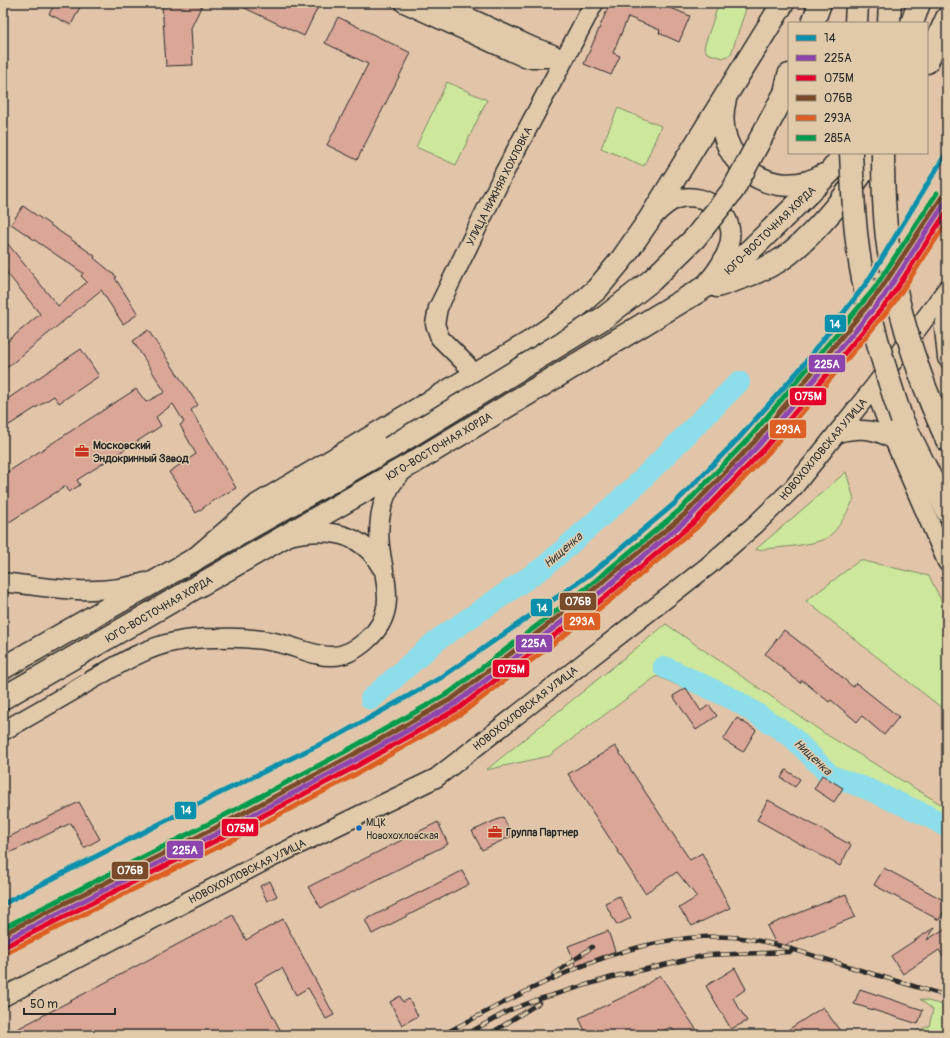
<svg xmlns="http://www.w3.org/2000/svg" width="950" height="1038" font-family="Pangolin,sans-serif">
	<style>
		.green { fill: #cde79d; stroke: #7c8964 }
		.lines { fill: none; stroke-linecap: round; stroke-linejoin: round }
		.river { stroke: #8dddea; stroke-width: 22 }
		.building { fill: #daa696; stroke: #2b2b2b }
		.minor-casing { stroke: #2b2b2b; stroke-width: 21 }
		.major-casing { stroke: #2b2b2b; stroke-width: 25 }
		.minor { stroke: #e0caaa; stroke-width: 18 }
		.major { stroke: #e0caaa; stroke-width: 22 }
		.rail-casing { stroke: #2b2b2b; stroke-width: 4.5 }
		.rail { stroke: #e0caaa; stroke-width: 3; stroke-dasharray: 9; stroke-linecap: butt }
		.major-bridge-casing { stroke: #2b2b2b; stroke-width: 25; stroke-linecap: butt }
		.major-bridge { stroke: #e0caaa; stroke-width: 22 }
		.rail-1-casing { stroke: #e0caaa; stroke-width: 8 }
		.rail-2-casing { stroke: #e0caaa; stroke-width: 8 }
		.rail-3-casing { stroke: #e0caaa; stroke-width: 8 }
		.rail-4-casing { stroke: #e0caaa; stroke-width: 8 }
		.rail-5-casing { stroke: #e0caaa; stroke-width: 8 }
		.rail-6-casing { stroke: #e0caaa; stroke-width: 8 }
		.rail-1 { stroke: #0990ad; stroke-width: 5 }
		.rail-2 { stroke: #8e44ad; stroke-width: 5 }
		.rail-3 { stroke: #e4002b; stroke-width: 5 }
		.rail-4 { stroke: #7a4b2a; stroke-width: 5 }
		.rail-5 { stroke: #de5f23; stroke-width: 5 }
		.rail-6 { stroke: #049a4d; stroke-width: 5 }
		.bus-dot { fill: #0065bd; stroke: #e0caaa; stroke-width: 1.5 }
		.labels { text-anchor: middle; stroke-width: 3; stroke-linejoin: round; paint-order: stroke }
		.bus-label { font-size: 10px; fill: #2b2b2b; stroke: #e0caaa; text-anchor: start }
		.street-label { font-size: 11px; fill: #2b2b2b; stroke: #e0caaa }
		.poi-label { font-size: 11px; font-weight: bold; fill: #2b2b2b; stroke: #e0caaa; text-anchor: start }
		.water-label { font-size: 12px; font-style: italic; fill: #353d3e; stroke: #e0caaa }
		.line-badge { stroke: #e0caaa; stroke-width: 1.5 }
		.badge-label { font-size: 11px; text-anchor: middle; font-weight: bold; fill: #fff }
	</style>
	<rect width="100%" height="100%" fill="#e2c5a8"/>
	<filter id="ink" filterUnits="userSpaceOnUse"><feTurbulence type="fractalNoise" baseFrequency=".025" numOctaves="2"/><feDisplacementMap in="SourceGraphic" scale="8" xChannelSelector="R" yChannelSelector="G"/><feConvolveMatrix kernelMatrix="1 2 1 2 8 2 1 2 1" color-interpolation-filters="sRGB"/></filter>
	<g filter="url(#ink)">
		<g class="green">
			<polygon points="719,3 748,3 731,54 723,58 707,53 704,47"/>
			<polygon points="447,82 487,100 456,165 416,147"/>
			<polygon points="618,108 661,126 644,166 601,148"/>
			<path d="M846,472L854,499C847,512 840,528 828,537C816,546 771,548 755,550Z"/>
			<polygon points="860,560 929,576 947,612 947,712 806,601"/>
			<polygon points="666,624 824,733 947,808 947,837 727,707 657,676 549,756 486,770"/>
			<polygon points="920,999 947,1006 947,1035 907,1035 929,1026 933,1010"/>
		</g>
		<g class="lines">
			<g class="river">
				<polyline points="664,667 735,700 791,736 831,776 865,788 928,816 947,827"/>
				<polyline points="371,699 436,641 544,567 632,489 739,382"/>
			</g>
		</g>
		<g class="building">
			<polygon points="55,3 82,3 71,25 49,14"/>
			<polygon points="162,3 203,3 191,28 193,65 166,66"/>
			<polygon points="234,3 310,3 318,7 304,36"/>
			<polygon points="610,3 659,3 690,16 679,42 659,33 660,30 628,17 613,53 620,56 611,75 584,64"/>
			<polygon points="338,17 411,53 357,160 327,145 368,64 325,43"/>
			<polygon points="23,206 95,256 94,258 117,277 115,278 138,314 123,324 101,290 3,371 3,345 40,314 3,268 3,238 58,306 87,282 81,276 83,273 11,224"/>
			<polygon points="148,330 198,405 191,410 236,488 211,502 196,513 169,472 196,454 180,425 184,422 173,404 156,417 161,426 77,480 80,485 69,492 66,486 3,526 3,475 136,389 146,402 165,392 133,341"/>
			<polygon points="81,349 99,376 59,403 54,396 3,429 3,402"/>
			<polygon points="784,630 819,657 853,687 856,683 899,717 884,735 862,716 857,722 831,700 829,702 802,680 800,683 765,654"/>
			<polygon points="686,688 701,711 709,705 717,716 696,730 673,696"/>
			<polygon points="737,718 756,730 743,752 723,740"/>
			<polygon points="615,746 690,860 702,853 730,908 692,926 679,908 697,897 677,872 645,893 568,774"/>
			<polygon points="786,770 800,779 795,787 781,778"/>
			<polygon points="822,775 843,788 834,802 814,789"/>
			<polygon points="768,800 851,845 840,866 757,820"/>
			<polygon points="79,802 100,839 84,848 71,823 3,856 3,840"/>
			<polygon points="503,817 512,836 482,850 472,831"/>
			<polygon points="438,822 448,844 321,908 308,887"/>
			<polygon points="884,868 947,902 947,906 939,920 874,885"/>
			<polygon points="462,871 469,884 372,934 365,920"/>
			<polygon points="270,881 277,896 267,901 260,886"/>
			<polygon points="846,894 855,917 778,948 767,926"/>
			<polygon points="619,896 631,918 617,925 605,903"/>
			<polygon points="233,915 246,940 283,919 334,1015 326,1019 308,988 296,995 282,968 255,983 283,1035 6,1035"/>
			<polygon points="935,927 927,940 947,927 947,962 939,950 903,974 891,956"/>
			<polygon points="608,931 615,951 576,966 568,946"/>
			<polygon points="735,968 746,989 733,998 747,1021 731,1029 706,986"/>
			<polygon points="660,975 700,1035 676,1035 671,1027 654,1035 587,1035 579,1018 644,987 644,986"/>
			<polygon points="860,989 923,1010 918,1024 854,1004"/>
			<polygon points="400,996 403,1002 409,999 418,1016 402,1025 390,1002"/>
			<polygon points="823,1007 843,1035 780,1035"/>
		</g>
		<g class="lines">
			<defs>
				<g id="minor">
					<polyline points="404,3 525,58 565,58"/>
					<polyline points="438,3 531,46 553,54"/>
					<path d="M655,215C661,209 668,202 677,199C699,193 726,205 730,229C733,248 718,270 706,283"/>
					<polyline points="947,310 944,328 947,358"/>
					<polyline points="467,365 440,338 435,324 438,308 504,173 594,3"/>
					<polyline points="874,387 894,440 947,562"/>
					<path d="M837,433C859,428 874,428 894,440"/>
					<path d="M289,536C325,528 362,531 381,567"/>
					<path d="M3,582C51,588 98,597 145,582"/>
					<path d="M3,731C32,715 61,698 90,681C116,666 144,648 174,642C188,639 203,638 217,638C236,637 254,638 274,642C310,649 333,671 367,640C399,612 384,581 380,546C377,520 382,490 403,471"/>
					<polyline points="3,997 267,860 436,778 708,566 756,524 793,488 837,433 874,387 947,289"/>
				</g>
				<g id="major">
					<polyline points="813,23 820,3"/>
					<polyline points="856,23 857,3"/>
					<polyline points="889,23 890,3"/>
					<polyline points="912,23 919,3"/>
					<polyline points="927,62 947,18"/>
					<polyline points="785,93 789,75"/>
					<path d="M725,99C709,159 771,206 824,175"/>
					<path d="M717,286C738,279 758,273 777,262C809,243 856,185 875,153"/>
					<polyline points="932,405 947,440"/>
					<polyline points="902,420 947,511"/>
					<polyline points="193,561 258,505 532,341 563,319 597,289 622,259 649,220 783,3"/>
					<polyline points="3,668 390,448"/>
					<polyline points="3,698 411,464 697,292 730,270 831,171 845,153"/>
				</g>
			</defs>
			<use href="#minor" class="minor-casing"/>
			<use href="#major" class="major-casing"/>
			<use href="#minor" class="minor"/>
			<use href="#major" class="major"/>
			<defs>
				<g id="rail">
					<polyline points="553,975 592,947"/>
					<path d="M442,1035C531,989 628,931 731,937C763,939 794,950 825,959C866,972 906,984 947,996"/>
					<polyline points="465,1035 508,1011 536,1000 616,976 707,955 791,952"/>
					<polyline points="488,1035 539,1003"/>
				</g>
			</defs>
			<use href="#rail" class="rail-casing"/>
			<use href="#rail" class="rail"/>
			<defs>
				<g id="major-bridge">
					<path d="M851,153C853,191 854,230 861,268C870,320 885,371 902,420"/>
					<path d="M883,153C883,188 884,224 890,259C898,309 913,358 932,405"/>
					<polyline points="390,448 605,317 652,280 695,238 733,190 785,93"/>
				</g>
			</defs>
			<use href="#major-bridge" class="major-bridge-casing"/>
			<use href="#major-bridge" class="major-bridge"/>
			<defs>
				<polyline id="rail-1" points="3,904 218,794 341,734 442,677 593,572 674,504 739,438 801,368 868,281 947,152"/>
				<polyline id="rail-2" points="3,941 218,833 352,762 456,703 602,591 689,518 760,444 884,296 947,200"/>
				<polyline id="rail-3" points="6,946 221,838 355,767 459,708 606,596 693,523 765,448 889,300 947,211"/>
				<polyline id="rail-4" points="3,934 215,828 349,757 453,698 598,586 685,514 756,440 879,292 942,197"/>
				<polyline id="rail-5" points="8,952 224,844 358,773 462,713 609,601 697,527 769,452 893,304 947,222"/>
				<polyline id="rail-6" points="3,928 212,822 346,751 449,693 594,582 681,509 751,436 874,289 937,193"/>
			</defs>
			<use href="#rail-1" class="rail-1-casing"/>
			<use href="#rail-2" class="rail-2-casing"/>
			<use href="#rail-3" class="rail-3-casing"/>
			<use href="#rail-4" class="rail-4-casing"/>
			<use href="#rail-5" class="rail-5-casing"/>
			<use href="#rail-6" class="rail-6-casing"/>
			<use href="#rail-1" class="rail-1"/>
			<use href="#rail-2" class="rail-2"/>
			<use href="#rail-3" class="rail-3"/>
			<use href="#rail-4" class="rail-4"/>
			<use href="#rail-5" class="rail-5"/>
			<use href="#rail-6" class="rail-6"/>
		</g>
	</g>
	<defs>
		<symbol id="office-bare" viewBox="-9 -9 18 18"><path d="M-6-3h4V-5.5h4V-3h4V5H-6ZM-1-4.5V-3h2v-1.5ZM-6 0V1H6V0Z" fill="#c8321e" stroke="#e0caaa" stroke-width="2.5" paint-order="stroke"/></symbol>
	</defs>
	<g fill-rule="evenodd">
		<use href="#office-bare" x="72" y="441" width="20" height="20"/>
		<use href="#office-bare" x="485" y="822" width="20" height="20"/>
	</g>
	<circle class="bus-dot" cx="359" cy="828" r="3.5"/>
	<g class="labels">
		<g class="bus-label">
			<text x="366" y="826">МЦК<tspan x="366" dy="13">Новохохловская</tspan></text>
		</g>
		<g class="street-label">
			<text transform="translate(499 186) rotate(-63)" y="4">УЛИЦА НИЖНЯЯ ХОХЛОВКА</text>
			<text transform="translate(770 230) rotate(-44)" y="4">ЮГО-ВОСТОЧНАЯ ХОРДА</text>
			<text transform="translate(439 446) rotate(-31)" y="4">ЮГО-ВОСТОЧНАЯ ХОРДА</text>
			<text transform="translate(823 449) rotate(-50)" y="4">НОВОХОХЛОВСКАЯ УЛИЦА</text>
			<text transform="translate(159 609) rotate(-30)" y="4">ЮГО-ВОСТОЧНАЯ ХОРДА</text>
			<text transform="translate(525 708) rotate(-38)" y="4">НОВОХОХЛОВСКАЯ УЛИЦА</text>
			<text transform="translate(247 871) rotate(-27)" y="4">НОВОХОХЛОВСКАЯ УЛИЦА</text>
		</g>
		<g class="poi-label">
			<text x="93" y="449">Московский<tspan x="93" dy="13">Эндокринный Завод</tspan></text>
			<text x="506" y="836">Группа Партнер</text>
		</g>
		<g class="water-label">
			<text transform="translate(563 550) rotate(-41)" y="4">Нищенка</text>
			<text transform="translate(813 757) rotate(43)" y="4">Нищенка</text>
		</g>
	</g>
	<g class="line-badge">
		<rect x="824" y="314" width="23" height="19" rx="4" fill="#0990ad"/>
		<rect x="808" y="354" width="38" height="19" rx="4" fill="#8e44ad"/>
		<rect x="789" y="387" width="38" height="19" rx="4" fill="#e4002b"/>
		<rect x="769" y="419" width="38" height="20" rx="4" fill="#de5f23"/>
		<rect x="559" y="592" width="38" height="19" rx="4" fill="#7a4b2a"/>
		<rect x="530" y="598" width="23" height="19" rx="4" fill="#0990ad"/>
		<rect x="563" y="612" width="38" height="19" rx="4" fill="#de5f23"/>
		<rect x="515" y="634" width="38" height="19" rx="4" fill="#8e44ad"/>
		<rect x="492" y="659" width="38" height="19" rx="4" fill="#e4002b"/>
		<rect x="174" y="801" width="23" height="19" rx="4" fill="#0990ad"/>
		<rect x="221" y="818" width="38" height="19" rx="4" fill="#e4002b"/>
		<rect x="166" y="840" width="38" height="19" rx="4" fill="#8e44ad"/>
		<rect x="111" y="861" width="38" height="19" rx="4" fill="#7a4b2a"/>
	</g>
	<g class="badge-label">
		<text x="835" y="328">14</text>
		<text x="827" y="368">225А</text>
		<text x="808" y="400">075М</text>
		<text x="788" y="433">293А</text>
		<text x="578" y="605">076В</text>
		<text x="542" y="612">14</text>
		<text x="582" y="625">293А</text>
		<text x="534" y="647">225А</text>
		<text x="511" y="673">075М</text>
		<text x="186" y="814">14</text>
		<text x="240" y="832">075М</text>
		<text x="185" y="854">225А</text>
		<text x="130" y="874">076В</text>
	</g>
	<rect width="950" height="1038" fill="none" stroke="#e0caaa" stroke-width="16"/>
	<rect x="8" y="8" width="934" height="1022" fill="none" stroke="#2b2b2b" stroke-width="1.5" filter="url(#ink)"/>
	<rect x="788" y="22" width="140" height="132" fill="#e0caaa" stroke="#988a77"/>
	<rect x="796" y="35" width="20" height="6" fill="#0990ad" stroke="#988a77"/>
	<text x="824" y="42" font-size="12" fill="#2b2b2b">14</text>
	<rect x="796" y="55" width="20" height="6" fill="#8e44ad" stroke="#988a77"/>
	<text x="824" y="62" font-size="12" fill="#2b2b2b">225А</text>
	<rect x="796" y="75" width="20" height="6" fill="#e4002b" stroke="#988a77"/>
	<text x="824" y="82" font-size="12" fill="#2b2b2b">075М</text>
	<rect x="796" y="95" width="20" height="6" fill="#7a4b2a" stroke="#988a77"/>
	<text x="824" y="102" font-size="12" fill="#2b2b2b">076В</text>
	<rect x="796" y="115" width="20" height="6" fill="#de5f23" stroke="#988a77"/>
	<text x="824" y="122" font-size="12" fill="#2b2b2b">293А</text>
	<rect x="796" y="135" width="20" height="6" fill="#049a4d" stroke="#988a77"/>
	<text x="824" y="142" font-size="12" fill="#2b2b2b">285А</text>
	<path d="M24 1008v6h91v-6" fill="none" stroke="#2b2b2b" stroke-width="2"/>
	<text x="30" y="1008" font-size="12" fill="#2b2b2b" stroke="#e0caaa" stroke-width="3" paint-order="stroke">50 m</text>
</svg>
